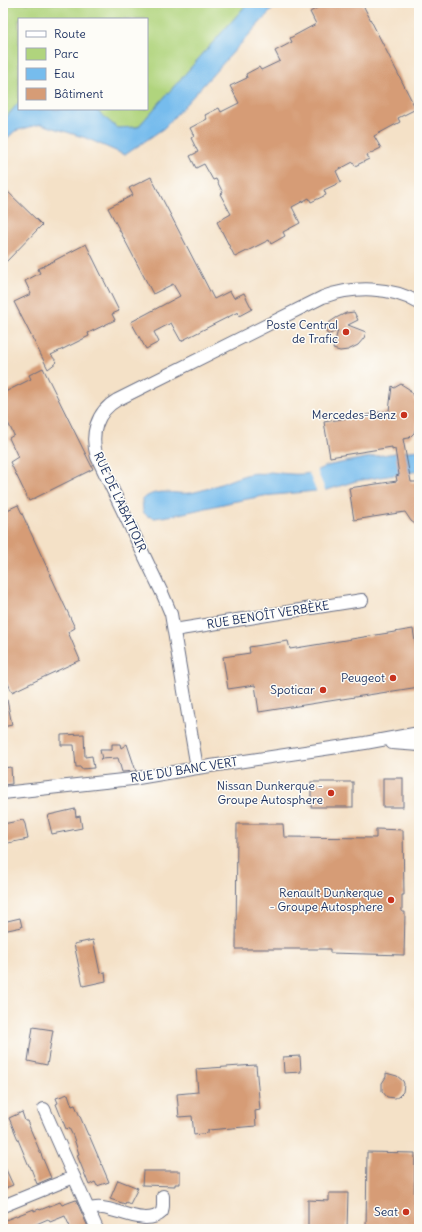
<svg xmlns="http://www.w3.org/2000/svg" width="422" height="1232" font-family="Delius,sans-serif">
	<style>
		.green { fill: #b0d47d; stroke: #66826e }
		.water { fill: #76bced; stroke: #4876a6 }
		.pier { fill: #f4e1c7 }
		.building { fill: #d69c76 }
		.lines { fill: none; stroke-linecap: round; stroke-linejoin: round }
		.minor-casing { stroke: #676d83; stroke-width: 14 }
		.minor { stroke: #fff; stroke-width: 12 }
		.poi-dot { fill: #c8321e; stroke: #fdfcf7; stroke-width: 1.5 }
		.labels { text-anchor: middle; stroke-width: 3; stroke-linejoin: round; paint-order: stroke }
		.poi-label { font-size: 12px; fill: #1b2f5e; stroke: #fdfcf7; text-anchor: end }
		.street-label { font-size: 12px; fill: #1b2f5e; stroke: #fdfcf7 }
	</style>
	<rect width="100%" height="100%" fill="#fdfcf7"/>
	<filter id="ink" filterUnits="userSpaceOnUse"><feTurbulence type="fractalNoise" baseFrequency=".025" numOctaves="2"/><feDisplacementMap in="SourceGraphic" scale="8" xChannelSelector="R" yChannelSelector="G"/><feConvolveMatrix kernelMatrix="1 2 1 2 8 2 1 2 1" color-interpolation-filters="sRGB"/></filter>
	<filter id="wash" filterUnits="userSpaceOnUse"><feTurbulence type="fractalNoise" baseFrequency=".012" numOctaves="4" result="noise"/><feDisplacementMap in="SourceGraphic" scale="16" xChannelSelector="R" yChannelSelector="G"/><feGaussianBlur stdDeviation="0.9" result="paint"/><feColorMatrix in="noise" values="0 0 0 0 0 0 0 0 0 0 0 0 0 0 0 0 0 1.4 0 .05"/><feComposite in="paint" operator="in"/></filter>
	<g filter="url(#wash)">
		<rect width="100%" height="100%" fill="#f4e1c7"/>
		<polygon class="green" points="3,3 248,3 138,127 117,128 95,109 147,109 147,19 19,19 19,102 3,121"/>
		<g class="water">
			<polygon points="248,3 278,3 164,128 125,155 86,138 41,124 15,131 3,142 3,121 19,102 19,109 95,109 117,128 138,127"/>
			<path d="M419,450V471L356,481L327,490L263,496L232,502L175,515L155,518L147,516L143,512L142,500C158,485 178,497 195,492C213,488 231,479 249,474C256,472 263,475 270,472C281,473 293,475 304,474C313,473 322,467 331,465C360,459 389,453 419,450Z"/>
		</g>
		<polygon class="pier" points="316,468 326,492 317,493 308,471"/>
		<g id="blocks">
			<g class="building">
				<polygon points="326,3 362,3 416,109 398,118 400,122 374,136 381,148 367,155 369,159 355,166 353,162 336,171 341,182 324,190 326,195 311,202 309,198 292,207 300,223 283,232 285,236 271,244 269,240 235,257 217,222 231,214 220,194 223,193 216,179 213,180 204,164 196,168 190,156 198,152 191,138 194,136 190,128 207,119 205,115 219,108 221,112 239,103 230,86 247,78 246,74 259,67 261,70 280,61 275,51 292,42 290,38 316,24 310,12"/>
				<polygon points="151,177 214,299 230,291 234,298 244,293 252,309 239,316 238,312 181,341 171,323 154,332 159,342 146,349 131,322 180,296 173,284 153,294 108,208 133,195 129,188"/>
				<polygon points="3,187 42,225 3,265"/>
				<polygon points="86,244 119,311 112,314 115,320 88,333 89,336 51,355 57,362 48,369 14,302 31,294 25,281 40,273 38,269"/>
				<polygon points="354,312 358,320 348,325 366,332 364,338 358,345 348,350 340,351 333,349 338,330 328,335 324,328 330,322 336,318 346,313"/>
				<polygon points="43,368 93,469 29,501 10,462 18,457 9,438 14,435 3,413 3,393 31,379 29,375"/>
				<polygon points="401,384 409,389 415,399 418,409 417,425 414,433 409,438 403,439 411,482 419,482 419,527 411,521 405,512 354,520 349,488 397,481 396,476 399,475 395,449 392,450 392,447 330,457 324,422 389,411 392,386 394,388"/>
				<polygon points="18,505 75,628 68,632 80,660 12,692 3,673 3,512"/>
				<polygon points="413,629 419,667 419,687 259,712 255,685 228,689 223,657 250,653 249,647 288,641 290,649"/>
				<polygon points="3,700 7,700 12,725 3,727"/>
				<polygon points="84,734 85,757 92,756 94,768 81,769 81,767 76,767 74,745 61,745 61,735"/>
				<polygon points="112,744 120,744 121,748 127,744 136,771 122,772 118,758 100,759 102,759 100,750 112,750"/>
				<polygon points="11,767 12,784 3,785 3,768"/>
				<rect x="383" y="778" width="20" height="29"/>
				<rect x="311" y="782" width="42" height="25"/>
				<polygon points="75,809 76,817 80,816 82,828 52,834 48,818 49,815"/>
				<polygon points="23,820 25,824 28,839 3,844 3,824"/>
				<polygon points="237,824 283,824 284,837 376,838 376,829 403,830 404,895 402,895 402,912 405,912 404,955 330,953 330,949 236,949"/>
				<polygon points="20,918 22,927 3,931 3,922"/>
				<polygon points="93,940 100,973 105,972 106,981 83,986 74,944"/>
				<polygon points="33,1027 53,1030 47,1065 28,1061"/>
				<polygon points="300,1056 301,1072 284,1073 283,1057"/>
				<polygon points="256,1065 260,1110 255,1111 256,1126 208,1130 208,1133 194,1135 192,1116 179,1117 177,1094 198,1092 196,1069"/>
				<polygon points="386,1073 397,1076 403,1081 404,1084 403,1092 398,1097 395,1098 387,1097 382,1091 382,1083 386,1077"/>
				<polygon points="68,1094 72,1106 75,1105 88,1135 89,1135 109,1182 97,1186 95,1182 89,1185 77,1155 79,1154 73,1136 69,1128 66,1129 56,1104 58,1103 56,1098"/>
				<polygon points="22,1112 25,1121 27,1121 51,1178 37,1184 30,1166 29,1166 9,1118"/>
				<polygon points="367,1152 415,1153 414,1202 419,1202 419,1229 366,1229"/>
				<polygon points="3,1163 13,1185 3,1189"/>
				<polygon points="143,1171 180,1171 180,1184 175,1184 175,1186 142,1185"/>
				<polygon points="118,1180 138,1188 130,1204 126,1202 125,1204 110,1199"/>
				<polygon points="329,1193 348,1193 347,1229 308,1229 308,1200 329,1201"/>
				<polygon points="76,1200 89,1229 71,1229 65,1216 50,1222 48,1219 25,1229 3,1229 3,1221 34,1209 34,1211 39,1209 40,1210 60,1202 62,1205"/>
			</g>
		</g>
	</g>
	<g filter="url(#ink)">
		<use href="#blocks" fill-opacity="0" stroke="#676d83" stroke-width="1"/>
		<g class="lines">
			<defs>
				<g id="minor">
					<polyline points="174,630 362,600"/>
					<polyline points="392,743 419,745"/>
					<path d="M197,768L171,614L163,595L97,457C90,435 96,412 117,400L323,297C353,286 391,286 419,303"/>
					<polyline points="3,793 132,779 197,768 365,743 419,733"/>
					<polyline points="44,1109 97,1229"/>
					<polyline points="3,1206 74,1177"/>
					<path d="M89,1209C93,1208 97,1207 102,1208C118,1209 147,1227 162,1212L163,1206V1196"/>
				</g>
			</defs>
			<use href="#minor" class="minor-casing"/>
			<use href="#minor" class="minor"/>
		</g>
	</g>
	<g class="poi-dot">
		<circle cx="346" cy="332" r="4"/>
		<circle cx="404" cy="415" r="4"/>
		<circle cx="393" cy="678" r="4"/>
		<circle cx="323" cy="690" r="4"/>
		<circle cx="331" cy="793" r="4"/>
		<circle cx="391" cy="900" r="4"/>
		<circle cx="406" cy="1212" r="4"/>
	</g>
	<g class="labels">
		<g class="poi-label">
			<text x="338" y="329">Poste Central<tspan x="338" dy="14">de Trafic</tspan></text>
			<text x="396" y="419">Mercedes-Benz</text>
			<text x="385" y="682">Peugeot</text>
			<text x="315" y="694">Spoticar</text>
			<text x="323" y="790">Nissan Dunkerque -<tspan x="323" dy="14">Groupe Autosphere</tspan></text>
			<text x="383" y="897">Renault Dunkerque<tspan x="383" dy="14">- Groupe Autosphere</tspan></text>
			<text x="398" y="1216">Seat</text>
		</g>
		<g class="street-label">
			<text transform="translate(120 502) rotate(65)" y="4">RUE DE L'ABATTOIR</text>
			<text transform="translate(268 615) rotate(-9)" y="4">RUE BENOÎT VERBÈKE</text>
			<text transform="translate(184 770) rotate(-9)" y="4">RUE DU BANC VERT</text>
		</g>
	</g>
	<rect width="422" height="1232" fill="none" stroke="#fdfcf7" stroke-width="16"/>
	<rect x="18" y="18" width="130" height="92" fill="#fdfcf7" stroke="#a3aaba"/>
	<rect x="26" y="31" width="20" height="6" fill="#ffffff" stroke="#a3aaba"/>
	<text x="54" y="38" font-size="12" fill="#1b2f5e">Route</text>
	<rect x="26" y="48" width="20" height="12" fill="#b0d47d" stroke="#a3aaba"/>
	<text x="54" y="58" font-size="12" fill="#1b2f5e">Parc</text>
	<rect x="26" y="68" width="20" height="12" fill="#76bced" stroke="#a3aaba"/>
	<text x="54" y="78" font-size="12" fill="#1b2f5e">Eau</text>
	<rect x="26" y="88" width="20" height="12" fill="#d69c76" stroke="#a3aaba"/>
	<text x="54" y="98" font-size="12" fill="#1b2f5e">Bâtiment</text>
</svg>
